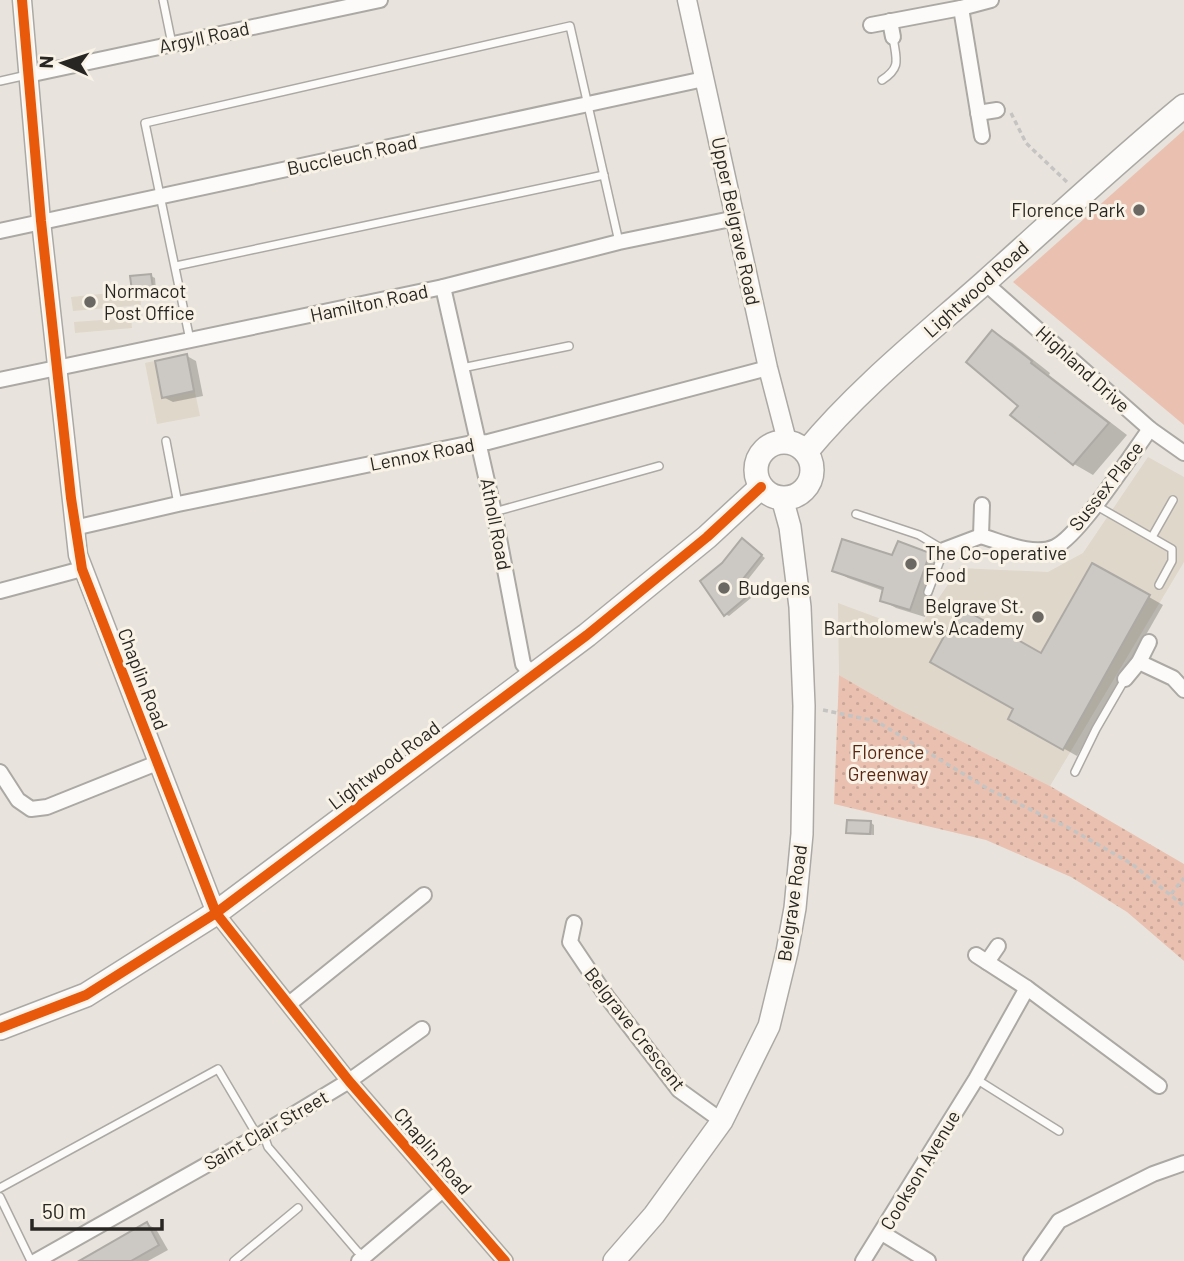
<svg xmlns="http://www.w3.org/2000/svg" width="1184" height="1261" font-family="Barlow,sans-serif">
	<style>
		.built { fill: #ded7ca }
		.park { fill: url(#park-dots) }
		.garden { fill: #eac1b0 }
		.shadow { fill: #0003 }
		.building { fill: #ccc8c4; stroke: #ada9a4; stroke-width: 2 }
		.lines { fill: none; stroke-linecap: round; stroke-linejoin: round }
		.service-casing { stroke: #aca9a4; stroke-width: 10 }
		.minor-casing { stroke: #aca9a4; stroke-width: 18 }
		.tertiary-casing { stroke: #aca9a4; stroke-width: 21 }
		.secondary-casing { stroke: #aca9a4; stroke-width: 24 }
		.primary-casing { stroke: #aca9a4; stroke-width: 26 }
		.path { stroke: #c6c4c2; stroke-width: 3.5; stroke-dasharray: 5 3.5; stroke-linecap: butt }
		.service { stroke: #fcfbfa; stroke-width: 7 }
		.minor { stroke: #fcfbfa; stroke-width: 14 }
		.tertiary { stroke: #fcfbfa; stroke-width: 18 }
		.secondary { stroke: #fcfbfa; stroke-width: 21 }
		.primary { stroke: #fcfbfa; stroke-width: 23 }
		.cycleway-casing { stroke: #f9f2e6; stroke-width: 15 }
		.cycleway { stroke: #e8590c; stroke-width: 10 }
		.poi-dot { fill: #6b6863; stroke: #f9f2e6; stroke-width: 2.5 }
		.labels { text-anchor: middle; stroke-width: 6; stroke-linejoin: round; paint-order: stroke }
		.street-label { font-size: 19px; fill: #282622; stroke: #f9f2e6 }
		.poi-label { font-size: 19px; fill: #282622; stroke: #f9f2e6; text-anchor: start }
		.park-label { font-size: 19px; fill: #5b2510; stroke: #f9f2e6 }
	</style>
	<defs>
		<pattern id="park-dots" width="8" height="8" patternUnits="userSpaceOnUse" patternTransform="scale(1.75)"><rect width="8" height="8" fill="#eac1b0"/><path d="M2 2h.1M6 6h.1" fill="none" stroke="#c9a697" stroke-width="1.8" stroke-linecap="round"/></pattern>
	</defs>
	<rect width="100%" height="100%" fill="#e8e4dd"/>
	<g class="built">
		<polygon points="140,290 141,305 73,311 71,297"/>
		<polygon points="131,318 132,328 75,333 74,322"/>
		<polygon points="187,354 200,416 157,424 145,363"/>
		<polygon points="1148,457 1184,477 1184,562 1050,786 896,708 839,675 838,603 916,632 959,568 1048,572 1083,553"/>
	</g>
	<polygon class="park" points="839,675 896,708 1050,786 1184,864 1184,961 1127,912 1071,877 986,840 834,804"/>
	<polygon class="garden" points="1184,130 1184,425 1013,282"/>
	<g class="shadow">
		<polygon points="151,276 155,278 156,290 138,292 134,290"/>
		<polygon points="993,332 1012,343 1050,373 1049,375 1127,435 1093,475 1074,464 1021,405"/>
		<polygon points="187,356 196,361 203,396 173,402 163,397"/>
		<polygon points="746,543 765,558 742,587 751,598 729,616 725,614"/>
		<polygon points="929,555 943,563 925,617 896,608 882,600 884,591 848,578 834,570 893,557"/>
		<polygon points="1093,565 1163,605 1077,756 1010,718 1042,655"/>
		<polygon points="870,822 874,825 874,835 852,834 848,832"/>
		<polygon points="147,1224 156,1229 168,1250 148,1261 82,1261"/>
	</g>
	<g class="building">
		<polygon points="151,274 153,288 132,291 130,276"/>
		<polygon points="992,330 1032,361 1031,363 1109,423 1073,465 1010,415 1018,406 966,362"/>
		<polygon points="187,354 194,391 162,398 155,361"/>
		<polygon points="742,538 762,555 739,584 749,595 724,616 700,581 722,563"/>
		<polygon points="842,539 892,555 898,541 930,553 910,610 880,601 883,588 832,571"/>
		<polygon points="1092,563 1150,595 1063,750 1008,719 1013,709 930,662 960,607 1041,653"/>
		<polygon points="847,820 871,821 870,834 846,833"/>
		<polygon points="147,1222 159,1245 131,1261 79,1261"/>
	</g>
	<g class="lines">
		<defs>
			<g id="service">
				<polyline points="163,0 172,44"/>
				<path d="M882,80C902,67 896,59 893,37"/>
				<polyline points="0,81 27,75"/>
				<polyline points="176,266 604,175"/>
				<polyline points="190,340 145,123 570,26 619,242"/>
				<polyline points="462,368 569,346"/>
				<polyline points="166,441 178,504"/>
				<polyline points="1095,505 1172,549 1172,561 1159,585"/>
				<polyline points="494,512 659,466"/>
				<polyline points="856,514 919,535 944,550 928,592"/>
				<polyline points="1152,537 1173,500"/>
				<polyline points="1075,772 1096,729 1125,679"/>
				<polyline points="976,1079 1059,1131"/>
				<polyline points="263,1133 268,1147 357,1251 367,1258"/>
				<polyline points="0,1188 218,1069 257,1135"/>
				<polyline points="0,1197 31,1261"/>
				<polyline points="234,1261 298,1208"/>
			</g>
			<g id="minor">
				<polyline points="961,8 982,136"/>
				<polyline points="890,21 893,37"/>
				<polyline points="871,25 961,8 991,0"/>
				<polyline points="28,75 380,0"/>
				<polyline points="978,113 997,110"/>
				<polyline points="0,231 704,79"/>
				<polyline points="984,282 1150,429 1184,453"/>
				<polyline points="443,287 494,512 523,664 533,676"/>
				<polyline points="0,380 443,287 619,242 736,218"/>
				<path d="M982,505L981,536C1002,542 1033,557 1055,547C1080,535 1131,455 1150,429"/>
				<polyline points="74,528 178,504 472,443 488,442 768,368"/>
				<polyline points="944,550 981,536"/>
				<polyline points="0,591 82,569"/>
				<polyline points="1139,662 1173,678 1184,690"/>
				<polyline points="1125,679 1139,662 1149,642"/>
				<polyline points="0,772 18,800 31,809 47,807 157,763"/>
				<polyline points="216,913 349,1081 505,1261"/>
				<polyline points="574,923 570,942 607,997 679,1090 722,1121"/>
				<polyline points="976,955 1027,988 1159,1086"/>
				<polyline points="987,962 998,946"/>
				<polyline points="289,1004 424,895"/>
				<polyline points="882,1233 928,1261"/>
				<polyline points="36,1261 263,1133 349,1081 422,1029"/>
				<polyline points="359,1261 444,1189"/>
				<polyline points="863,1261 976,1079 1027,988"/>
				<polyline points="1031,1261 1059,1221 1153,1174 1184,1163"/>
			</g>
			<g id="tertiary">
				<polyline points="22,0 41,221 78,555 216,913"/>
				<polyline points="687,0 768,368 787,441"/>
			</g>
			<polyline id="secondary" points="614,1261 654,1215 722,1121 769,1026 787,952 795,908 802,834 804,706 800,607 790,527 782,498"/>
			<g id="primary">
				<circle cx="784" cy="470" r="28"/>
				<path d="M806,452C858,389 923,337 984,283C1050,224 1115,163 1184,106"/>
				<polyline points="0,1028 86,995 216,913 587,635 707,537 761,487"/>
			</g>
		</defs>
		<use href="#service" class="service-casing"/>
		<use href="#minor" class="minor-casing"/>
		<use href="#tertiary" class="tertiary-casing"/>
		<use href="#secondary" class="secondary-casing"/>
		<use href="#primary" class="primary-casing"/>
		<g class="path">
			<polyline points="1011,113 1026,143 1067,182"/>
			<polyline points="823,710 876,721 990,790 1069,828 1132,864 1184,906"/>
			<polyline points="1171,894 1184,878"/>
		</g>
		<use href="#service" class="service"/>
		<use href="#minor" class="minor"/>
		<use href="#tertiary" class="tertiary"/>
		<use href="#secondary" class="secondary"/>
		<use href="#primary" class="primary"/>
		<defs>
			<g id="cycleway">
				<polyline points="22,0 41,221 71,498 82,569 216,913 349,1081 505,1261"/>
				<polyline points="0,1028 86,995 216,913 587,635 707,537 761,487"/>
			</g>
		</defs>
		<use href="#cycleway" class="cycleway-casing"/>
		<use href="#cycleway" class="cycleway"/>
	</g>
	<g class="poi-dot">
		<circle cx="1139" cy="210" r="7"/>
		<circle cx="90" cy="302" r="7"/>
		<circle cx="911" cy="564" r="7"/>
		<circle cx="724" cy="588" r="7"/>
		<circle cx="1038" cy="617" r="7"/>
	</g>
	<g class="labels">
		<g class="street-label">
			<text transform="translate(204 37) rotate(-12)" y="7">Argyll Road</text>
			<text transform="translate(352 155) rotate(-12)" y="7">Buccleuch Road</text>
			<text transform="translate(736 221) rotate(78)" y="7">Upper Belgrave Road</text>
			<text transform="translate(976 289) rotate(-42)" y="7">Lightwood Road</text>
			<text transform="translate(369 303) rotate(-12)" y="7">Hamilton Road</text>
			<text transform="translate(1083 369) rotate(42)" y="7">Highland Drive</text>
			<text transform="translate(422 454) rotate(-11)" y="7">Lennox Road</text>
			<text transform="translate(1106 486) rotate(-52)" y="7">Sussex Place</text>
			<text transform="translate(496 524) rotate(79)" y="7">Atholl Road</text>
			<text transform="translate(143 679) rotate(69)" y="7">Chaplin Road</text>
			<text transform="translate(384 765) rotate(-37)" y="7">Lightwood Road</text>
			<text transform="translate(792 903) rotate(-82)" y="7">Belgrave Road</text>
			<text transform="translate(635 1029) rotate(52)" y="7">Belgrave Crescent</text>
			<text transform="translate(266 1130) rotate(-30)" y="7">Saint Clair Street</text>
			<text transform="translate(433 1151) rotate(49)" y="7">Chaplin Road</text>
			<text transform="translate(920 1170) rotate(-59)" y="7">Cookson Avenue</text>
		</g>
		<g class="poi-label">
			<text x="1125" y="217" text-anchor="end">Florence Park</text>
			<text x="104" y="298">Normacot<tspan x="104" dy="22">Post Office</tspan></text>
			<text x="925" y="560">The Co-operative<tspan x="925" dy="22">Food</tspan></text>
			<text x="738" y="595">Budgens</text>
			<text x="1024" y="613" text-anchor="end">Belgrave St.<tspan x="1024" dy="22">Bartholomew's Academy</tspan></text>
		</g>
		<g class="park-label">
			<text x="888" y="759">Florence<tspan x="888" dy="22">Greenway</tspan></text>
		</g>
	</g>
	<g transform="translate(63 63) rotate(273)" stroke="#f9f2e6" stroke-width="5" paint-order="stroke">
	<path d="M0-5L12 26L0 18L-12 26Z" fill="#282622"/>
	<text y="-10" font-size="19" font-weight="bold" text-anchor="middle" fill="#282622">N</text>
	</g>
	<path d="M32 1219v10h130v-10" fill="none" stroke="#282622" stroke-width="3.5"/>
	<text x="42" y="1219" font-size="21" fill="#282622" stroke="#f9f2e6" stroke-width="5" paint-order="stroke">50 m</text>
</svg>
